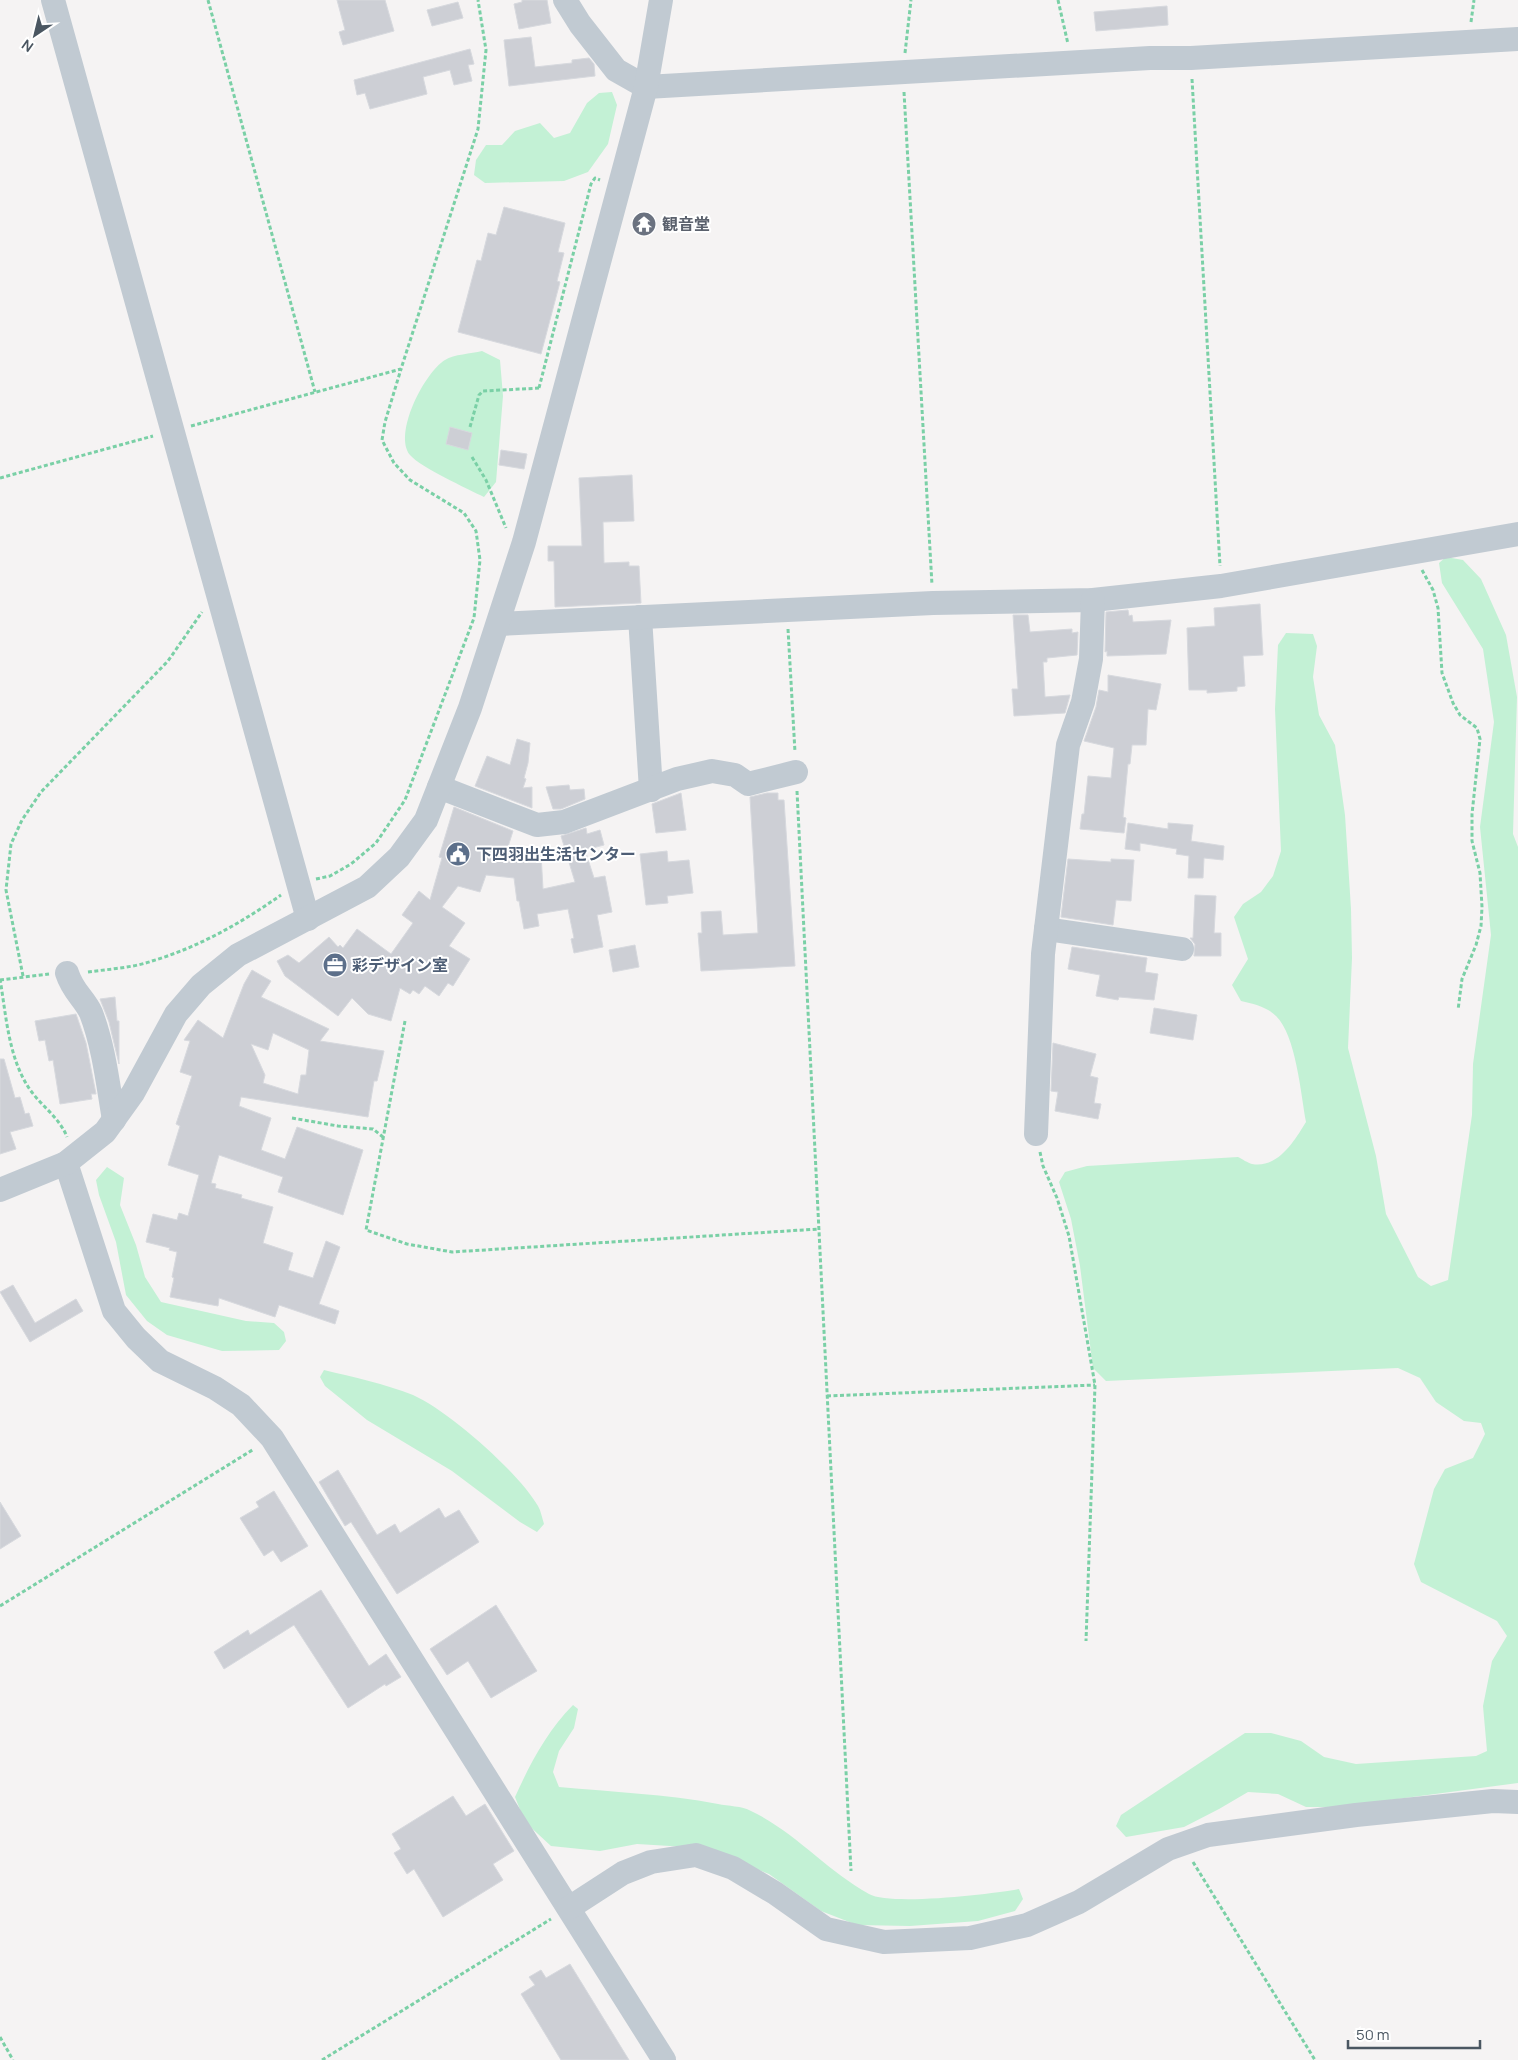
<svg xmlns="http://www.w3.org/2000/svg" width="1518" height="2060" font-family="Manrope,'Noto Sans JP',sans-serif">
	<style>
		.green { fill: #c3f1d5 }
		.building { fill: #cdcfd5; stroke: #d7d9de; fill-rule: evenodd }
		.lines { fill: none; stroke-linecap: round; stroke-linejoin: round }
		.path { stroke: #7ad0a6; stroke-width: 3; stroke-dasharray: 4 2.5; stroke-linecap: butt }
		.minor { stroke: #c1cad2; stroke-width: 24 }
		.labels { text-anchor: middle; stroke-width: 4; stroke-linejoin: round; paint-order: stroke }
		.worship-label { font-size: 16px; font-weight: bold; fill: #5b616d; stroke: #fff; text-anchor: start }
		.service-label { font-size: 16px; font-weight: bold; fill: #4e5e75; stroke: #fff; text-anchor: start }
	</style>
	<rect width="100%" height="100%" fill="#f5f3f3"/>
	<g class="green">
		<polygon points="612,92 617,105 608,144 588,172 564,181 485,183 474,175 476,160 486,145 502,145 515,131 540,123 554,138 570,133 587,103 599,93"/>
		<path d="M482,351L500,360L503,396L496,482L484,497C468,489 420,467 410,455C393,434 424,373 445,360C454,354 471,354 482,351Z"/>
		<path d="M1446,557L1463,560L1481,579L1506,635L1517,697L1513,834L1518,847V1783L1337,1807H1306L1278,1794L1248,1792L1219,1809L1184,1827L1126,1837L1116,1826L1121,1815L1245,1733H1271L1301,1741L1324,1757L1356,1764L1476,1756L1487,1751L1483,1706L1492,1661L1507,1636L1497,1621L1421,1582L1414,1564L1434,1489L1445,1469L1473,1458L1485,1434L1481,1423L1464,1421L1436,1402L1420,1378L1398,1368L1106,1381L1093,1368L1080,1266L1071,1219L1059,1182L1065,1172L1087,1166L1238,1157C1242,1159 1248,1163 1252,1164C1278,1169 1295,1140 1306,1122C1301,1095 1296,1035 1276,1016C1267,1007 1254,1004 1241,1001L1232,985L1248,959L1234,917L1243,904L1261,892L1273,876L1281,851L1275,709L1278,645L1286,633L1313,634L1317,646L1313,677L1319,715L1335,745L1345,815L1351,909L1352,958L1348,1048L1376,1156L1386,1214L1418,1277L1431,1286L1448,1280L1472,1115L1473,1064L1491,935L1480,827L1494,722L1483,649L1442,583L1439,563Z"/>
		<polygon points="107,1167 124,1178 120,1205 136,1245 145,1277 161,1302 246,1321 274,1323 284,1332 286,1341 279,1350 222,1351 167,1335 147,1321 126,1295 116,1242 99,1195 96,1180"/>
		<path d="M324,1370C353,1377 385,1384 413,1395C449,1411 518,1472 538,1506C541,1511 542,1518 544,1524L537,1532L520,1522L452,1471L367,1420L325,1386L320,1377Z"/>
		<path d="M573,1705L578,1709L574,1728L559,1751L553,1772L559,1787C612,1792 666,1794 718,1804C728,1806 742,1806 751,1811C795,1832 826,1870 869,1894C890,1906 992,1894 1019,1889L1023,1899L1015,1911L978,1921L910,1926L857,1925L821,1911L769,1874L703,1848L637,1844L600,1851L551,1846L525,1822L515,1797C530,1764 547,1731 573,1705Z"/>
	</g>
	<g class="building">
		<polygon points="337,0 385,0 394,31 343,45 339,32 345,30"/>
		<polygon points="522,0 547,0 551,23 519,29 514,4 522,2"/>
		<polygon points="458,2 463,18 432,26 427,10"/>
		<polygon points="1167,6 1168,25 1096,31 1094,12"/>
		<polygon points="531,37 535,67 572,63 572,60 589,58 594,64 595,76 509,86 504,40"/>
		<polygon points="470,49 474,64 468,65 472,81 454,85 450,70 423,77 427,94 370,109 365,93 357,95 354,80"/>
		<polygon points="504,207 565,223 558,252 564,253 557,281 560,282 541,354 458,332 477,260 481,261 488,233 496,235"/>
		<polygon points="450,427 472,433 468,450 446,444"/>
		<polygon points="501,450 527,454 524,469 499,465"/>
		<polygon points="632,475 634,521 603,522 604,563 629,562 629,566 639,566 641,603 555,607 554,561 548,561 548,546 582,546 579,478"/>
		<polygon points="1260,604 1263,655 1243,656 1245,686 1237,687 1237,691 1207,693 1207,690 1189,690 1187,628 1215,626 1214,608"/>
		<polygon points="1128,610 1129,616 1132,615 1133,622 1171,620 1166,654 1107,656 1107,651 1105,652 1106,612"/>
		<polygon points="1013,615 1028,615 1030,632 1072,629 1072,633 1078,632 1077,655 1047,658 1047,662 1043,662 1045,697 1070,695 1065,713 1014,716 1012,689 1018,689"/>
		<polygon points="1108,675 1161,684 1156,710 1148,709 1146,745 1132,745 1130,764 1128,764 1123,817 1126,818 1124,833 1080,829 1082,814 1084,814 1088,776 1111,778 1114,748 1084,741 1096,707 1099,690 1108,692"/>
		<polygon points="517,739 530,743 528,763 524,778 526,779 523,788 532,787 532,808 475,786 487,756 510,765"/>
		<polygon points="569,785 570,790 584,789 585,799 561,809 553,809 546,787"/>
		<polygon points="681,793 686,830 656,833 652,804"/>
		<polygon points="767,793 778,793 778,800 784,800 795,966 701,971 698,933 702,933 701,912 721,911 723,935 758,933 750,797"/>
		<polygon points="454,807 513,831 507,850 534,849 534,854 541,854 543,889 575,882 561,836 586,828 587,834 600,830 604,845 585,850 594,878 605,876 612,912 597,915 603,947 574,953 571,939 574,938 568,909 537,914 539,926 524,929 519,901 517,901 514,878 486,875 480,892 458,886 442,907 465,923 449,946 470,959 453,986 448,983 439,996 425,986 419,994 413,990 410,994 400,988 391,1021 368,1014 352,998 338,1016 285,976 277,961 288,955 299,963 329,937 338,947 340,945 343,948 357,929 391,954 413,923 402,915 419,891 430,900 442,858 439,857"/>
		<polygon points="1128,823 1168,829 1168,823 1193,825 1191,841 1224,846 1223,860 1204,858 1203,878 1188,878 1189,856 1176,854 1177,849 1140,843 1140,851 1125,849"/>
		<polygon points="667,851 668,862 689,860 693,893 667,896 668,903 646,905 640,854"/>
		<polygon points="1068,859 1111,862 1111,859 1134,860 1131,901 1116,900 1113,925 1061,917"/>
		<polygon points="1195,895 1216,896 1214,933 1221,933 1221,956 1194,956 1195,944 1190,938 1193,938"/>
		<polygon points="635,945 639,967 613,972 609,950"/>
		<polygon points="1072,947 1147,958 1145,972 1158,974 1154,1000 1119,997 1118,1000 1096,996 1100,975 1068,969"/>
		<path d="M252,970L271,981L261,997L329,1029L320,1041L384,1051L377,1081H374L368,1117L241,1097L239,1106L271,1118L261,1150L285,1159L297,1127L363,1150L343,1215L278,1192L283,1177L219,1155L211,1183L216,1184L215,1188L242,1195L241,1198L273,1207L263,1243L293,1253L288,1270L313,1278L326,1241L340,1247L319,1304L339,1311L335,1324L279,1305L275,1317L219,1298L218,1306L170,1297L174,1278L172,1277L177,1252L169,1250L170,1248L146,1242L153,1214L177,1220L179,1213L188,1216L199,1175L168,1165L180,1126L176,1124L192,1076L180,1072L190,1041L184,1040L198,1020L223,1038L244,984ZM273,1033L309,1050L306,1075H301L298,1094L263,1083L265,1075L251,1044L268,1050Z"/>
		<polygon points="115,997 117,1021 119,1021 119,1064 109,1022 100,999"/>
		<polygon points="1154,1008 1197,1015 1193,1040 1150,1033"/>
		<polygon points="76,1014 86,1043 96,1094 91,1094 92,1099 60,1104 53,1060 49,1061 45,1040 39,1041 35,1021"/>
		<polygon points="1053,1043 1096,1054 1090,1076 1098,1078 1094,1103 1101,1104 1098,1119 1055,1111 1058,1092 1051,1091"/>
		<polygon points="0,1059 4,1059 15,1098 20,1097 25,1114 29,1113 33,1126 10,1132 16,1149 0,1154"/>
		<polygon points="13,1285 35,1323 76,1299 83,1311 30,1342 0,1292"/>
		<polygon points="338,1470 377,1535 395,1524 400,1533 439,1508 445,1518 459,1510 479,1542 397,1594 351,1522 345,1526 319,1482"/>
		<polygon points="274,1491 308,1546 281,1562 273,1550 264,1556 240,1518 259,1507 256,1502"/>
		<polygon points="0,1502 21,1536 0,1549"/>
		<polygon points="321,1590 369,1666 386,1654 401,1677 386,1686 385,1684 348,1708 294,1625 224,1669 214,1652 248,1630 250,1635"/>
		<polygon points="496,1605 537,1671 491,1698 468,1661 447,1675 430,1649"/>
		<polygon points="453,1796 466,1816 485,1804 514,1851 493,1864 503,1880 443,1917 414,1869 407,1874 394,1853 401,1849 392,1834"/>
		<polygon points="570,1964 629,2060 561,2060 521,1994 535,1985 529,1977 541,1970 546,1978"/>
	</g>
	<g class="lines">
		<g class="path">
			<polyline points="208,0 315,392"/>
			<polyline points="1058,0 1068,44"/>
			<polyline points="1471,22 1474,0"/>
			<polyline points="905,53 911,0"/>
			<polyline points="1192,79 1220,566"/>
			<polyline points="904,92 932,585"/>
			<polyline points="539,388 591,184 595,178 600,180"/>
			<polyline points="191,426 401,369 478,129 486,50 478,0"/>
			<polyline points="470,427 479,395 483,391 541,388"/>
			<polyline points="472,457 486,480 506,528"/>
			<polyline points="0,478 153,436"/>
			<polyline points="1422,570 1433,590 1438,608 1442,673 1453,703 1460,715 1477,728 1480,739 1472,814 1472,841 1480,873 1482,907 1481,926 1476,945 1462,979 1458,1010"/>
			<polyline points="788,629 795,752"/>
			<polyline points="797,791 851,1871"/>
			<polyline points="316,879 330,876 351,864 376,843 405,800 474,618 480,560 476,531 464,513 410,480 394,463 382,440 385,422 401,369"/>
			<path d="M88,972C109,969 132,968 152,961C199,947 241,923 281,895"/>
			<polyline points="23,976 6,890 11,844 22,820 41,792 168,661 202,612"/>
			<path d="M0,979C6,1014 8,1054 27,1085C38,1104 59,1116 67,1137"/>
			<polyline points="0,980 49,974"/>
			<polyline points="405,1021 366,1230 407,1244 452,1252 819,1229"/>
			<polyline points="292,1118 338,1126 373,1129 383,1137"/>
			<polyline points="1040,1152 1043,1166 1057,1198 1069,1236 1095,1385 1086,1641"/>
			<polyline points="827,1396 1095,1385"/>
			<polyline points="0,1606 254,1449"/>
			<polyline points="1193,1862 1315,2060"/>
			<polyline points="0,2037 13,2060"/>
			<polyline points="322,2060 551,1919"/>
		</g>
		<g class="minor">
			<polyline points="53,0 308,919"/>
			<polyline points="565,0 580,24 616,70 646,87 1150,58 1191,58 1518,39"/>
			<polyline points="640,617 651,790"/>
			<polyline points="498,624 933,603 1093,600 1221,586 1518,534"/>
			<polyline points="439,787 537,825 564,822 677,779 712,771 735,775 748,784 796,772"/>
			<polyline points="1046,929 1182,949"/>
			<path d="M67,973C73,992 84,998 91,1013C104,1047 108,1085 114,1120"/>
			<polyline points="1036,1134 1043,954 1068,745 1083,702 1091,659 1093,600"/>
			<polyline points="66,1163 114,1311 136,1338 160,1361 215,1388 241,1405 272,1438 664,2060"/>
			<polyline points="0,1190 66,1163 105,1132 133,1093 176,1014 201,985 238,955 367,887 399,857 426,820 470,708 524,542 646,87 661,0"/>
			<polyline points="569,1908 623,1873 651,1862 696,1855 733,1868 775,1893 826,1929 884,1942 970,1938 1027,1925 1079,1902 1168,1849 1208,1835 1356,1815 1493,1801 1518,1802"/>
		</g>
	</g>
	<defs>
		<symbol id="temple-disc" viewBox="-11 -11 22 22"><circle r="9.5" fill="#6b7280" stroke="#fff"/><path d="M0-6L5-2H3V0L6.5 2.5H4V6H1.5V3h-3V6H-4V2.5H-6.5L-3 0V-2H-5Z" fill="#fff"/></symbol>
		<symbol id="civic-disc" viewBox="-11 -11 22 22"><circle r="9.5" fill="#5c6f8a" stroke="#fff"/><path d="M-.6-6.5H3V-4.5H.6V-3L4-1V1h2V6H-6V1h2V-1L-.6-3ZM-1.2 2.5V6h2.4V2.5Z" fill="#fff"/></symbol>
		<symbol id="office-disc" viewBox="-11 -11 22 22"><circle r="9.5" fill="#5c6f8a" stroke="#fff"/><path d="M-6-3h4V-5.5h4V-3h4V5H-6ZM-1-4.5V-3h2v-1.5ZM-6 0V1H6V0Z" fill="#fff"/></symbol>
	</defs>
	<g fill-rule="evenodd">
		<use href="#temple-disc" x="630" y="210" width="28" height="28"/>
		<use href="#civic-disc" x="444" y="840" width="28" height="28"/>
		<use href="#office-disc" x="321" y="951" width="28" height="28"/>
	</g>
	<g class="labels">
		<g class="worship-label">
			<text x="662" y="230">観音堂</text>
		</g>
		<g class="service-label">
			<text x="476" y="860">下四羽出生活センター</text>
			<text x="352" y="971">彩デザイン室</text>
		</g>
	</g>
	<g transform="translate(35 35) rotate(215)" stroke="#ffffff" stroke-width="4" paint-order="stroke">
	<path d="M0-4L9 19L0 12L-9 19Z" fill="#4a5661"/>
	<text y="-8" font-size="14" font-weight="bold" text-anchor="middle" fill="#4a5661">N</text>
	</g>
	<path d="M1348 2040v8h132v-8" fill="none" stroke="#4a5661" stroke-width="2.5"/>
	<text x="1356" y="2040" font-size="15" fill="#4a5661" stroke="#ffffff" stroke-width="4" paint-order="stroke">50 m</text>
</svg>
